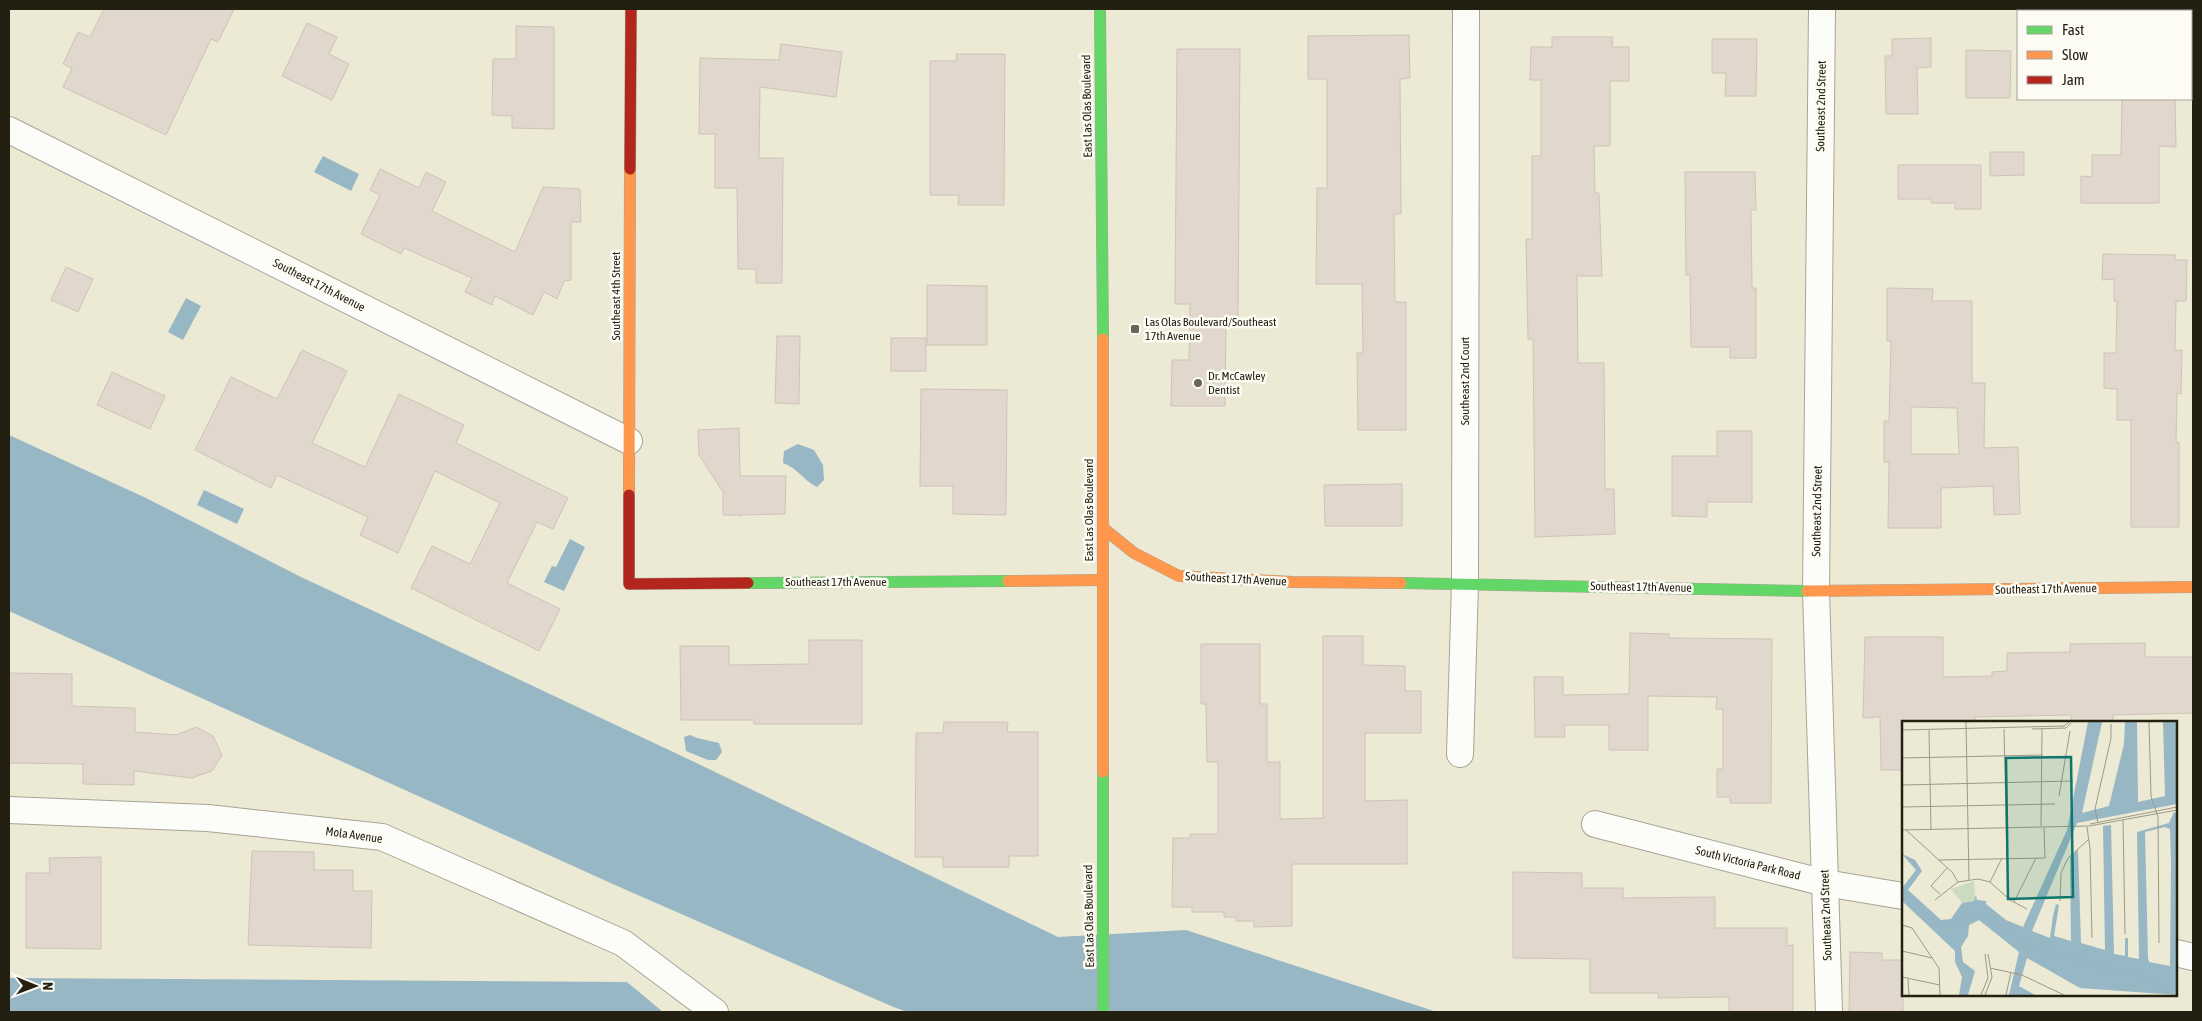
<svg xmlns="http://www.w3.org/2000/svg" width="2202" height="1021" font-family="'Asap Condensed',sans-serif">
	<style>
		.water { fill: #97b7c5 }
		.building { fill: #e1d7cd; stroke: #cdc4b9; fill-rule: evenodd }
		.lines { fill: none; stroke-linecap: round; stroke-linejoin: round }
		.street-casing { stroke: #a8a595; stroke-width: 28 }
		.fast-casing { stroke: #a8a595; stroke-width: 12 }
		.slow-casing { stroke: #a8a595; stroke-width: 12 }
		.jam-casing { stroke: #a8a595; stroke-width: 12 }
		.street { stroke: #fcfcf9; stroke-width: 26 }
		.fast { stroke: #63d668; stroke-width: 11 }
		.slow { stroke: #ff974d; stroke-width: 11 }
		.jam { stroke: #b3261e; stroke-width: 11 }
		.poi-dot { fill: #696656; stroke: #fdfcf4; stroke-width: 2 }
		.labels { text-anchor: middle; stroke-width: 5; stroke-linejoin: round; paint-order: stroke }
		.street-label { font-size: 12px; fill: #232012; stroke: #fdfcf4 }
		.poi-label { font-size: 12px; fill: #232012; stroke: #fdfcf4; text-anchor: start }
		.inset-river { fill: none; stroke: #97b7c5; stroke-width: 2.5 }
		.inset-road { fill: none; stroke: #9c9986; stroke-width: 1 }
		.view { fill: #0f766e; fill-opacity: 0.15; stroke: #0f766e; stroke-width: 2.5 }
		.inset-edge { fill: none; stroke: #232012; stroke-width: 2.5 }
	</style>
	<rect width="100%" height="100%" fill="#ece9d4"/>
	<g class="water">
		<polygon points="323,156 359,174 351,191 314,172"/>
		<polygon points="186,298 201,306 183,340 168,332"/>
		<polygon points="9,435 146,498 299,576 688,759 1058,937 1186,930 1437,1012 907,1012 891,1006 615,885 9,611"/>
		<path d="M798,444L814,450L823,465L824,480L817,487C803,480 799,469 783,463L784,451Z"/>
		<polygon points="204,490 244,509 237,524 197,505"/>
		<polygon points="570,539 585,547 564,591 544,582 552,566 556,567"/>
		<polygon points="690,735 697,738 719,743 722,752 716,760 708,760 686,751 684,737"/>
		<polygon points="9,978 627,982 663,1012 9,1012"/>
	</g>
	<g class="building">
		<polygon points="104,9 234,9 218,42 211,39 166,135 63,87 72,68 63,64 78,32 90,37"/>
		<polygon points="307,23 337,37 329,54 349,64 332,100 282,76"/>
		<polygon points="516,26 554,27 554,129 512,128 512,116 492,115 493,59 516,59"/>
		<polygon points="1409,35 1410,78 1400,79 1401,214 1394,214 1395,302 1406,302 1406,430 1358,430 1357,353 1363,353 1362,284 1316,284 1317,188 1327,188 1327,79 1308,79 1308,36"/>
		<polygon points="1552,37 1613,37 1612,47 1629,47 1629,81 1610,81 1610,146 1594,146 1595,193 1599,193 1602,276 1577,276 1578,363 1604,363 1605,489 1614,489 1615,534 1535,537 1533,339 1528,339 1526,239 1532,239 1532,156 1541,156 1541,80 1530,80 1531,47 1552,47"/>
		<polygon points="1931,38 1931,67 1917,68 1918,114 1886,114 1885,56 1892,56 1892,39"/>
		<polygon points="1712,39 1757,39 1756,96 1725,96 1726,73 1712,73"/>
		<polygon points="781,44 842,52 836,97 760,87 759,158 783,158 782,283 756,283 756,269 738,269 737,188 715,188 715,134 699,134 700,58 779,60"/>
		<polygon points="1177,49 1240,49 1238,320 1226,320 1225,406 1171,406 1172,360 1189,360 1190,304 1175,304"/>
		<polygon points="1966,50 2011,51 2010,98 1966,98"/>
		<polygon points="956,54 1005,54 1004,205 958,205 959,195 930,195 930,61 957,61"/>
		<polygon points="2122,99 2175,99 2176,147 2159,146 2159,203 2081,203 2081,176 2092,177 2092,155 2121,155"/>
		<polygon points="1990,152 2024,152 2024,175 1990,176"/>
		<polygon points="1898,165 1981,165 1981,209 1955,209 1955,203 1931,203 1931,199 1898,199"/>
		<polygon points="380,169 419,188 426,172 446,182 432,211 515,252 543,187 580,189 581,222 571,222 571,280 564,281 557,299 544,292 533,315 495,296 492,305 465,292 472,278 404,248 401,254 361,234 380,195 370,190"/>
		<polygon points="1685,172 1755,172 1756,210 1751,210 1752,288 1756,288 1756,358 1730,358 1730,347 1691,347 1690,275 1686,275"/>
		<polygon points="2103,254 2175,255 2175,260 2187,260 2186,301 2176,301 2175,350 2182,350 2181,394 2177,393 2176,442 2179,442 2179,527 2131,527 2131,420 2117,420 2117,389 2104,388 2104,353 2116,353 2117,301 2114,301 2114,279 2102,280"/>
		<polygon points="66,267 93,279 78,312 51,300"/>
		<polygon points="927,285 987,286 987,345 927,345"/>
		<path d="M1887,288L1933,289L1932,301H1972V383H1985L1984,448L2018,447L2020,514L1994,515L1993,486L1941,488V528H1888L1889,462H1884V421H1889L1891,341H1887ZM1911,407L1957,408L1959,454H1911Z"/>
		<polygon points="777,336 800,336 799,404 775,403"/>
		<rect x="891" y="338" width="35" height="33"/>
		<polygon points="302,350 347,371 312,443 365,467 399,394 464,425 456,443 568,498 553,529 537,522 507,583 560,609 539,651 411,588 432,546 470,564 500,503 435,471 398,553 360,535 368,517 277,475 271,488 195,450 231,377 277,399"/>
		<polygon points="112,372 165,396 150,429 97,405"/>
		<polygon points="921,389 1007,390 1006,515 953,514 953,486 920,486"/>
		<polygon points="739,428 740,476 786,476 785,514 740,515 740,517 739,515 723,515 723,492 699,455 698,430"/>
		<polygon points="1717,431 1752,431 1752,502 1707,502 1707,517 1672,516 1672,456 1717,456"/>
		<polygon points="1402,484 1402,526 1325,526 1324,485"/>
		<polygon points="1630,633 1669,634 1669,638 1772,639 1771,803 1730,803 1730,797 1717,797 1717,769 1723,769 1723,709 1716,709 1717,697 1648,696 1648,750 1609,750 1609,725 1564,725 1565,737 1535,737 1534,677 1563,677 1563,695 1629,694"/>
		<polygon points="1323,636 1363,636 1363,665 1405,666 1405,691 1421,691 1421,733 1365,733 1365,801 1407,800 1407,864 1292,864 1292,926 1254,927 1254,921 1236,921 1236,917 1224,917 1224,912 1192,912 1192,907 1172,907 1173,838 1190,838 1190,834 1218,834 1218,762 1207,762 1206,704 1201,704 1201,644 1260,644 1260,704 1267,704 1267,762 1280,762 1280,819 1323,818"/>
		<polygon points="1865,637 1943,637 1943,677 1992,676 1992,672 2007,671 2007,653 2070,652 2070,644 2145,643 2145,657 2193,657 2193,713 2113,715 2113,722 2071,722 2071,715 1975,717 1975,722 1903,722 1903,770 1881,770 1880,717 1863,718"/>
		<polygon points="809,640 862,640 862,724 754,724 754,720 681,720 680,646 729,646 729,665 809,664"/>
		<polygon points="9,673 72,674 72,706 135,708 135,732 176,735 196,727 213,736 222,755 212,771 192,778 134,771 134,785 83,784 83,764 9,763"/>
		<polygon points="944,722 1008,722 1007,732 1038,732 1038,856 1009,856 1009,867 943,867 943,857 915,857 916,733 943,733"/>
		<polygon points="252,851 314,852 314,870 353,870 353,891 372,891 371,948 248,945"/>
		<polygon points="101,857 101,949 26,948 26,873 50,873 49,858"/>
		<polygon points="1513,872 1582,873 1582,888 1623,888 1623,898 1715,897 1715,928 1787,928 1787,946 1793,945 1793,1012 1729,1012 1729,997 1658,998 1658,993 1590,993 1590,959 1513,958"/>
		<polygon points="1850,952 1882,953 1882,960 1903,960 1903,1012 1849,1012"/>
	</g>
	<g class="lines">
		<defs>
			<g id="street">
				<polyline points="1822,9 1816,591 1829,1012"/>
				<polyline points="9,130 629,441"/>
				<polyline points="1460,754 1465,583 1466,9"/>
				<polyline points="9,810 208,818 382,837 623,943 715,1012"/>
				<polyline points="1595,824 1825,883 1903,896"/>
				<polyline points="2176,953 2193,957"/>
			</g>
			<g id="fast">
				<polyline points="1100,9 1103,339"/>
				<polyline points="748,583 1008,581"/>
				<polyline points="1401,583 1807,591"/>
				<polyline points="1103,1012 1103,772"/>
			</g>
			<g id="slow">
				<polyline points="1103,339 1103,772"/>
				<polyline points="629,495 630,169"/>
				<polyline points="1103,528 1134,553 1179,576 1293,582 1401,583"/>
				<polyline points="1008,581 1103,580"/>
				<polyline points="1807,591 2193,587"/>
			</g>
			<g id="jam">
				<polyline points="630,169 631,9"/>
				<polyline points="629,495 629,584 748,583"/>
			</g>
		</defs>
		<use href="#street" class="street-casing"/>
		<use href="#fast" class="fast-casing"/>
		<use href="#slow" class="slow-casing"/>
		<use href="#jam" class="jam-casing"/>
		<use href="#street" class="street"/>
		<use href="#fast" class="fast"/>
		<use href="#slow" class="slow"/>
		<use href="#jam" class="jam"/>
	</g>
	<g class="poi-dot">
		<rect x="1130" y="324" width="10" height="10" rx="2.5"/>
		<circle cx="1198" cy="383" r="5"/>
	</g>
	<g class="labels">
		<g class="street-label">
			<text transform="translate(1087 106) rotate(-91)" y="4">East Las Olas Boulevard</text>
			<text transform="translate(1821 106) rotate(-89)" y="4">Southeast 2nd Street</text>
			<text transform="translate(319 285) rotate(27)" y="4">Southeast 17th Avenue</text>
			<text transform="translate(616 296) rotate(-90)" y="4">Southeast 4th Street</text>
			<text transform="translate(1465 381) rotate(-90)" y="4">Southeast 2nd Court</text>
			<text transform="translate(1089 510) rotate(-90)" y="4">East Las Olas Boulevard</text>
			<text transform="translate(1817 511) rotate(-89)" y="4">Southeast 2nd Street</text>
			<text transform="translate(1236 579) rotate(3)" y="4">Southeast 17th Avenue</text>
			<text x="836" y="586">Southeast 17th Avenue</text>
			<text transform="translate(1641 587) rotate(1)" y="4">Southeast 17th Avenue</text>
			<text transform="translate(2046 589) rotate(-1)" y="4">Southeast 17th Avenue</text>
			<text transform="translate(354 835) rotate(8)" y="4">Mola Avenue</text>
			<text transform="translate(1748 863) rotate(14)" y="4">South Victoria Park Road</text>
			<text transform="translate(1826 915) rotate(-92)" y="4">Southeast 2nd Street</text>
			<text transform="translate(1089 916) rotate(-91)" y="4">East Las Olas Boulevard</text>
		</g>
		<g class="poi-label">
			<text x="1145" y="326">Las Olas Boulevard/Southeast<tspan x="1145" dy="14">17th Avenue</tspan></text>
			<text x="1208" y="380">Dr. McCawley<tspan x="1208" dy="14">Dentist</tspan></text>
		</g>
	</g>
	<g transform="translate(1902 721)">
		<rect width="275" height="275" fill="#ece9d4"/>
		<path d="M72,160L73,180L60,182L49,168Z" fill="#cadbc0"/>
		<path d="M186,1H200L180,92L207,85L222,23L223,1H235L236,81L263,75L261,1H274L275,83L175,102L130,210L148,217L151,195L154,183L157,184L152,215L169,220L168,136L176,129L179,222L203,229L201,105L209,104L212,233L223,235V217H226V236L237,238L235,111L267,102L272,91L275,93V274L178,267L125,237L117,265L133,274H107L117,231L77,199L67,204L66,215L59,226L61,241L73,250L66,274H57L60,256L53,241V230L0,180V167L14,149L0,133L13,139L20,150L6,169L39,199L49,198L60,182L72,180L74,174L75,179L84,180V183L104,199L121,206L165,109ZM263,106L268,108L269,142L268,245L247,241L246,237L243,111Z" fill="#97b7c5" fill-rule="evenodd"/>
		<path class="inset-river" d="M0,172L10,177L34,202L43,205L78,195L125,224L275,268"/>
		<path class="inset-road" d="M64,1L67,159M247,1L249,75L256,96L257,222M102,8L105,137M130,8L164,7L169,2M0,9L162,5L167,1M27,9L29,109M0,37L141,34M0,64L171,60M157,75L168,10M0,86L153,83M221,99L223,213M196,102L193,88L209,17V3M188,103L275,86M139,105L140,8M185,106L188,128L190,217M0,109L187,105L275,89M4,109L50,151L56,161M36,139L143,137L142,107M88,161L100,137M38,173L29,165L45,147M33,179L56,161L76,158L88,161L108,179L125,188M158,180L159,152L166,137L186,119M112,181L134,137M0,204L10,207L37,247L38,274M0,230L30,237M88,247L120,254L162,274M0,256L38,264M6,258L7,274M79,274L86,257L83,233M83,274L90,256L86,233M104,274L109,251"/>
		<path class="view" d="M169,36L171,176L106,178L104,37Z"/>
		<rect width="275" height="275" class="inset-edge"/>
	</g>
	<rect width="2202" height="1021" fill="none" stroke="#232012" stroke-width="20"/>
	<rect x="2017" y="10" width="175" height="90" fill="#fdfcf4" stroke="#a6a49a"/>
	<rect x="2027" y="26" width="25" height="8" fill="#63d668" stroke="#a6a49a"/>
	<text x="2062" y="35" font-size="15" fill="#232012">Fast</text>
	<rect x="2027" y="51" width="25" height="8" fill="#ff974d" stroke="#a6a49a"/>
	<text x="2062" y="60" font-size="15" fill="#232012">Slow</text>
	<rect x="2027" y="76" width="25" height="8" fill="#b3261e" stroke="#a6a49a"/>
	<text x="2062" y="85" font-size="15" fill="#232012">Jam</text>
	<g transform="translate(35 986) rotate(91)" stroke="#fdfcf4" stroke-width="4" paint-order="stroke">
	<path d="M0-4L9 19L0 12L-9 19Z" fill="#232012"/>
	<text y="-8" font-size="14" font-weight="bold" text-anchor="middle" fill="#232012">N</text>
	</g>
</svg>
